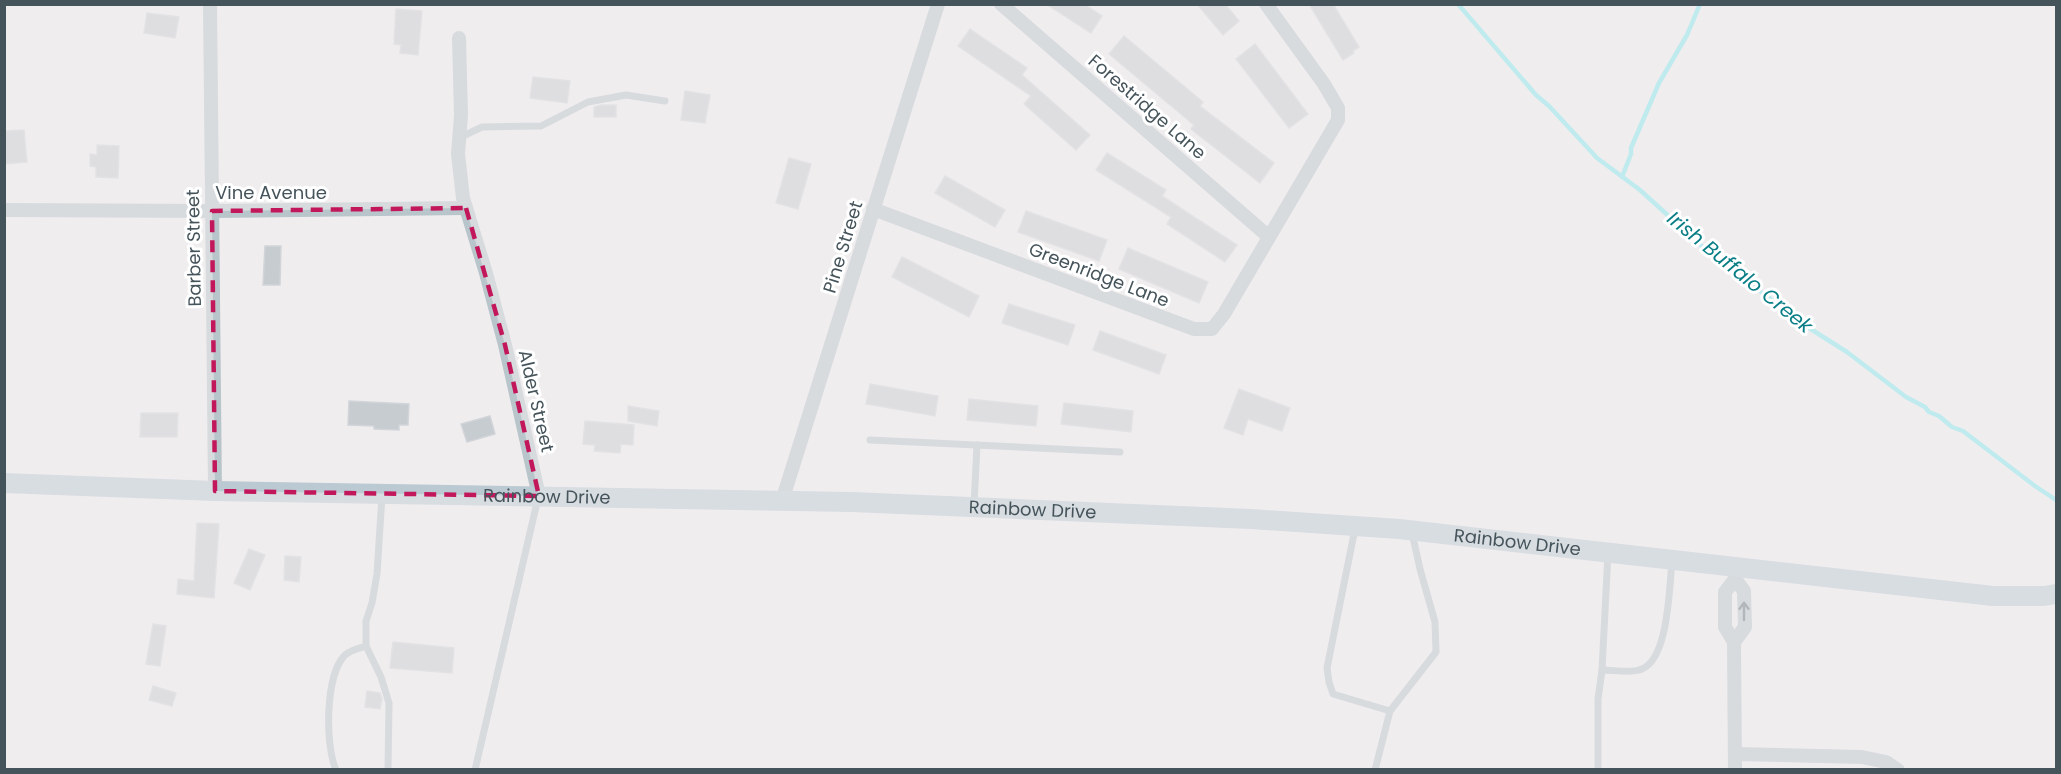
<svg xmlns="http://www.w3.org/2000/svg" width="2061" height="774" font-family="Poppins,sans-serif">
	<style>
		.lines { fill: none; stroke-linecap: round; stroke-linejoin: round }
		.stream { stroke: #84e9ef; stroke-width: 4.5 }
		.building { fill: #c7ccd0; stroke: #d1d5d9; stroke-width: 1.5 }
		.lane { stroke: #b8c5cb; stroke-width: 7 }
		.street { stroke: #b8c5cb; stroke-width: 14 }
		.secondary { stroke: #bac9d2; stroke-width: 20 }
		.oneway { stroke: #68767d }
		.marked { fill: none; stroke: #c2185b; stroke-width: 4.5; stroke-dasharray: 12 8; stroke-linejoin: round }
		.labels { text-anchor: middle; stroke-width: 6; stroke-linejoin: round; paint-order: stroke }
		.street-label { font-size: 18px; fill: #45545b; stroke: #fff }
		.water-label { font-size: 20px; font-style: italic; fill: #097e86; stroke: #fff }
	</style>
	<rect width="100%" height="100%" fill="#f0edee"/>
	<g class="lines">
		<g class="stream">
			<polyline points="1458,4 1536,95 1549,106 1597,158 1640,190 1705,249 1710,251 1728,267 1809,328 1847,352 1906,397 1925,407 1929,412 1939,416 1952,427 1963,431 2035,486 2056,500"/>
			<polyline points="1622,177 1631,154 1631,148 1659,83 1687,35 1700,4"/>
		</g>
	</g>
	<g class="building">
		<polygon points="1046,4 1084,4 1102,16 1091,33"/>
		<polygon points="1197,4 1225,4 1239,21 1223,35"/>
		<polygon points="1309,4 1333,4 1359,47 1353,51 1354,53 1343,60"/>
		<polygon points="396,9 422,11 418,55 400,53 401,45 394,44"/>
		<polygon points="147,13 179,17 175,38 144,33"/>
		<polygon points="970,29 1027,68 1022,75 1090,135 1076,150 1024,104 1031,96 958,46"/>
		<polygon points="1124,36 1203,102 1200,106 1274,163 1260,183 1191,129 1194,125 1109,54"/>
		<polygon points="1255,44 1308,114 1289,128 1236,59"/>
		<polygon points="533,77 570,81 567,103 530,98"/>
		<polygon points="685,91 710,95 705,123 681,120"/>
		<polygon points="601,105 616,105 616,117 594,117 594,107"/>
		<polygon points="24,130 27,162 4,164 4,131"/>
		<polygon points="97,145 119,146 118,178 96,177 96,167 90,166 90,154 97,155"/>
		<polygon points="1107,153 1166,190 1162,196 1237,245 1225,262 1167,224 1171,217 1096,170"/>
		<polygon points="789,158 811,164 798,209 776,203"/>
		<polygon points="945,176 1005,210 995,227 935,193"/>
		<polygon points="1026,211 1107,240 1099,261 1018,232"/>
		<polygon points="265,246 281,246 280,285 263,285"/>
		<polygon points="1128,248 1208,282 1199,303 1119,269"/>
		<polygon points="902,257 979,296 969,317 892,277"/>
		<polygon points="1009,304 1075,325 1068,345 1002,323"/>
		<polygon points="1100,331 1166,355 1159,374 1093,350"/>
		<polygon points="870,384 938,396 935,416 866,404"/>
		<polygon points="1239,389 1290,408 1282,431 1248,419 1243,435 1224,428"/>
		<polygon points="969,399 1038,406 1036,426 967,420"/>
		<polygon points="349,401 409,404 408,425 399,425 399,430 374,429 374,426 348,425"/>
		<polygon points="1064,403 1133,411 1131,432 1061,424"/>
		<polygon points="628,406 659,411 657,426 628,421"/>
		<polygon points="141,413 178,413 177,437 140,437"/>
		<polygon points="490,416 495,434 467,442 461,424"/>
		<polygon points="585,421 634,425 633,445 621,444 620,453 594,451 595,445 583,444"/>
		<polygon points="197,523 219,524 214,598 177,594 178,579 194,581"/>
		<polygon points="249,549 265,555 250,590 234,583"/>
		<polygon points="285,556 301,557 299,582 284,580"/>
		<polygon points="153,624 166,626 160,666 146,664"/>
		<polygon points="393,642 454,648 452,673 390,668"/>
		<polygon points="153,686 176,693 172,706 149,700"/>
		<polygon points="367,691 380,693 382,699 380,709 365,707"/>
	</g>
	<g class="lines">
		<g class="lane">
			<polyline points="459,138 482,127 541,126 588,102 626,95 665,101"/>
			<polyline points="870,440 1120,452"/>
			<polyline points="382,496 377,574 372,603 366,621 366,646 381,677 389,703 388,770"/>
			<polyline points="974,505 977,445"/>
			<polyline points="1355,529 1327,668 1329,682 1333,694 1390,711"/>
			<path d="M1602,670C1613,670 1629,673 1639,670C1669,663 1669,587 1672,562"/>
			<path d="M336,770C325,745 325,675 345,655C350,650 360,648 366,646"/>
			<polyline points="475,770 538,498"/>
			<polyline points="1375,770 1390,711 1436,652 1435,622 1420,569 1412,533"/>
			<polyline points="1598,770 1598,699 1602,670 1608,553"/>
		</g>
		<g class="street">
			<polyline points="210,4 215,491"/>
			<polyline points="1001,4 1269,237"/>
			<polyline points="459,38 461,115 458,154 463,198 486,273 505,345 539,496"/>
			<polyline points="873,209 1194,329 1212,329 1224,314 1338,120 1338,108 1324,84 1266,4"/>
			<polyline points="4,210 212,211 466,208"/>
			<polyline points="782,501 938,4"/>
			<polyline points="1734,642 1745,627 1744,591 1735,579"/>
			<polyline points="1735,754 1862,757 1886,762 1898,770"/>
			<polyline points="1735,770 1734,642 1725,627 1725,592 1735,579 1736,567"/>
		</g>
		<path class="secondary" id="s1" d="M4,483L215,491L852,502L1251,519L1399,529L1993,596H2044L2056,594"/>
	</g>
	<defs><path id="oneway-shaft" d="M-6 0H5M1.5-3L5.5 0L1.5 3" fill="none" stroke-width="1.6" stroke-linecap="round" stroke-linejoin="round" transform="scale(1.5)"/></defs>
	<use class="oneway" href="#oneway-shaft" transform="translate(1744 611) rotate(-90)"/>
	<path d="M0 0H2061V774H0ZM466,208L505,345L539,496L215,491L212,211Z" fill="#f0edee" fill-opacity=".55" fill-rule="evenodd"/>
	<path class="marked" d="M466,208L505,345L539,496L215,491L212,211Z"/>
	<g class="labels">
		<g class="street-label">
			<text transform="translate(1147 107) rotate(41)" y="6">Forestridge Lane</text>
			<text x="271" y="199">Vine Avenue</text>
			<text transform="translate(843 247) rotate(-73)" y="6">Pine Street</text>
			<text transform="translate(194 248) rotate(-91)" y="6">Barber Street</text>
			<text transform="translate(1099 275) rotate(21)" y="6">Greenridge Lane</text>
			<text transform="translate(536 401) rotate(77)" y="6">Alder Street</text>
			<text dy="6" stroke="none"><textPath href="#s1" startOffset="543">Rainbow Drive</textPath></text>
			<text dy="6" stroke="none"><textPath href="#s1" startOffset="1029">Rainbow Drive</textPath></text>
			<text dy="6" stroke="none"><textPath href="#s1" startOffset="1515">Rainbow Drive</textPath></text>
		</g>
		<g class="water-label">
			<text transform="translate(1740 272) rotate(39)" y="7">Irish Buffalo Creek</text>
		</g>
	</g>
	<rect width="2061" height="774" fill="none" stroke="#45545b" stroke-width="12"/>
</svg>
